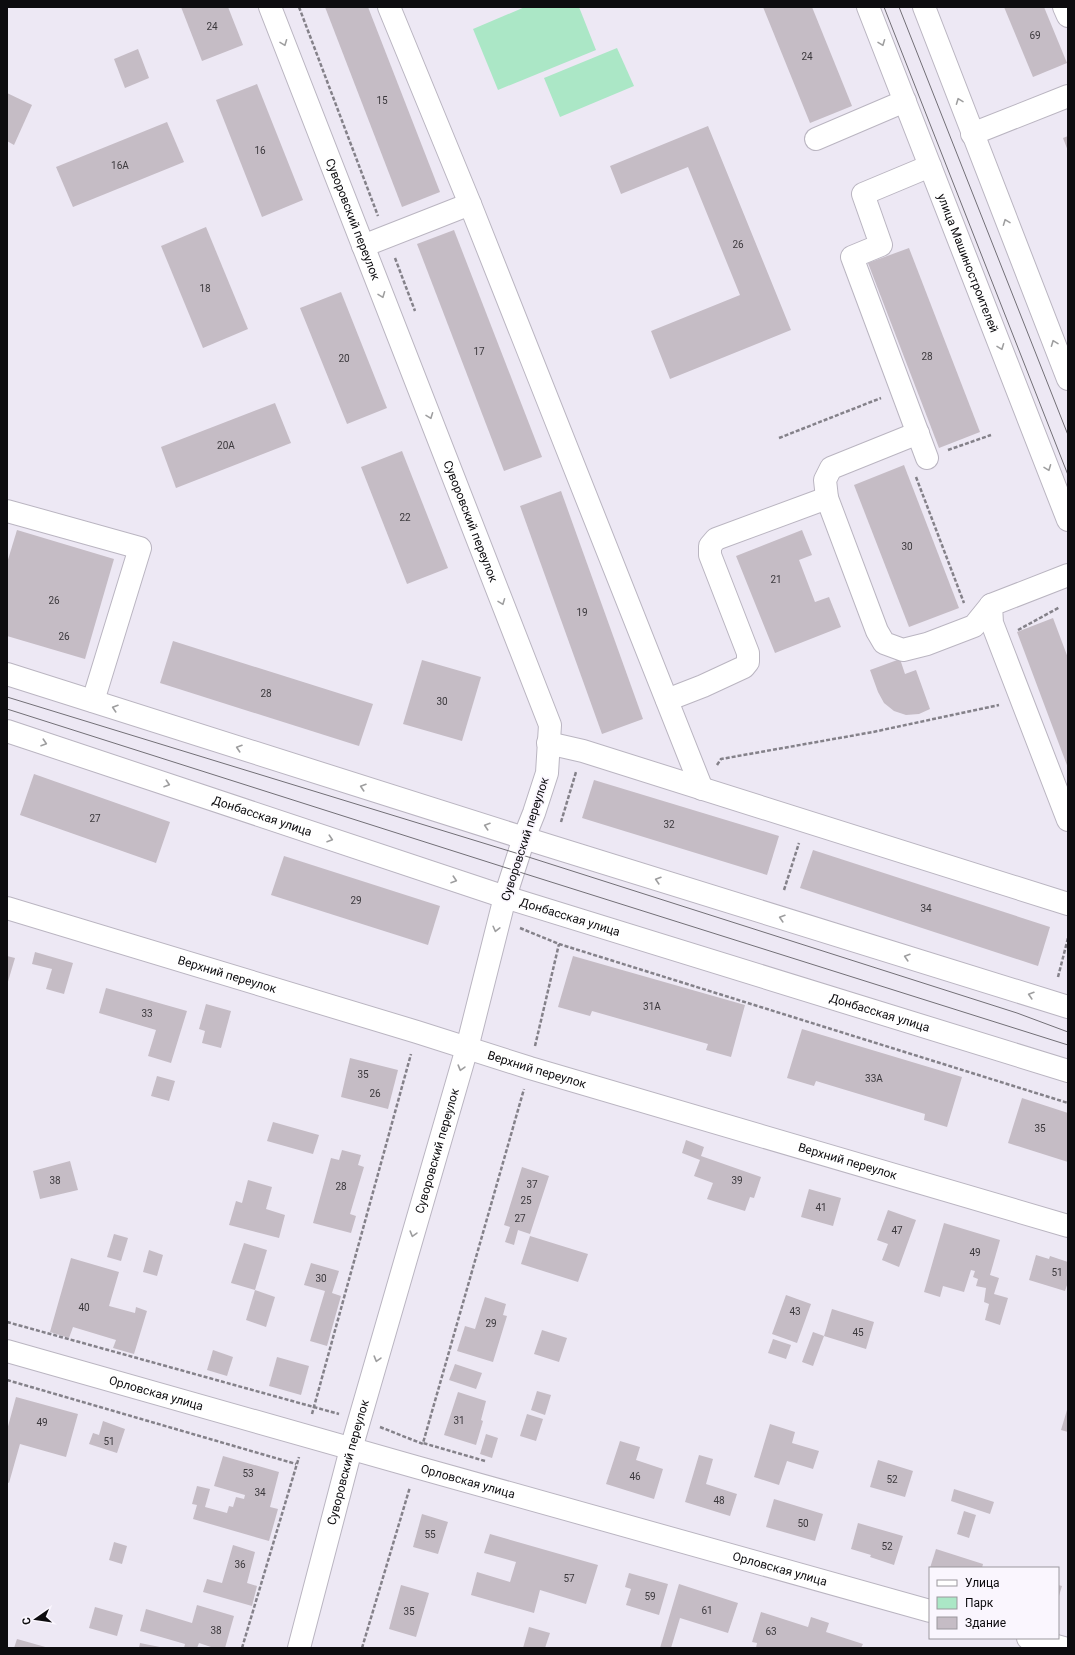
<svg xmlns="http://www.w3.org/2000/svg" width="1075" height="1655" font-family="Roboto,sans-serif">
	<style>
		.green { fill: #abe7c6 }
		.building { fill: #c5bcc5 }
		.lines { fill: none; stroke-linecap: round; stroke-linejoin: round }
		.minor-casing { stroke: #bab5c1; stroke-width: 24 }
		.major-casing { stroke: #bab5c1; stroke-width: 24 }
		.path { stroke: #848189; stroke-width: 2.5; stroke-dasharray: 4 2; stroke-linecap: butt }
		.minor { stroke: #fff; stroke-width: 22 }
		.major { stroke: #fff; stroke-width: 22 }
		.tram { stroke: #726f76; stroke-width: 1 }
		.oneway { stroke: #9e9e9f }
		.labels { text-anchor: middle; stroke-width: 3.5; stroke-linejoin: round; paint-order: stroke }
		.number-label { font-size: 10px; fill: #3b383c }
		.street-label { font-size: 12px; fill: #0d0c0f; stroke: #faf6fe }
	</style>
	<rect width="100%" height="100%" fill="#ede8f4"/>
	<g class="green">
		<polygon points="525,7 579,7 596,50 498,90 473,29"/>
		<polygon points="617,48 634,86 560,117 544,78"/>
	</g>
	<g class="building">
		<polygon points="181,7 228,7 243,45 202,61"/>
		<polygon points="325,7 368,7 440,192 402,207"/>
		<polygon points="763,7 812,7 852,106 810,123"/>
		<polygon points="1004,7 1044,7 1067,63 1033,77"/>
		<polygon points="138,49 149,78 125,88 114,59"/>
		<polygon points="257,84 303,200 262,217 216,100"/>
		<polygon points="7,93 32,105 14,145 7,141"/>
		<polygon points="167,122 184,162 73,207 56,167"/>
		<polygon points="708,126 791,330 670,379 651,331 740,295 688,167 621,194 610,166"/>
		<polygon points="1068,136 1068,151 1063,138"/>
		<polygon points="206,227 248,329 203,348 161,246"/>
		<polygon points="454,230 542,457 504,471 417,244"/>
		<polygon points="909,248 980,432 939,448 868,263"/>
		<polygon points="341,292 387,408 347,424 300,308"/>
		<polygon points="275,403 291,443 176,488 161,447"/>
		<polygon points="402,451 448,568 407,584 361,467"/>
		<polygon points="904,465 959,608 909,627 854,485"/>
		<polygon points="561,491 643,719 602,734 520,506"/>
		<polygon points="17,530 114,559 85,659 7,636 7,563"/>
		<polygon points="802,530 812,555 799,560 815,602 829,597 841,627 775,653 736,556"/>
		<polygon points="1053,618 1068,658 1068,768 1017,632"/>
		<polygon points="173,641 373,704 359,746 160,683"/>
		<polygon points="900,659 905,674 916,670 930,709 919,714 906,715 894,711 884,703 878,692 870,670"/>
		<polygon points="422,660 481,677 462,741 403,724"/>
		<polygon points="34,774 170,822 156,863 20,815"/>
		<polygon points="594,780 779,836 767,875 582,818"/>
		<polygon points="813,850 1050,927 1038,966 800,888"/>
		<polygon points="284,856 440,906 428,945 271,895"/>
		<polygon points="35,952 73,963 64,994 46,989 52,969 32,964"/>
		<polygon points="7,956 15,958 7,985"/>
		<polygon points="573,956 745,1005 731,1057 706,1050 708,1044 592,1011 590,1016 558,1007"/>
		<polygon points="106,988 187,1011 171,1063 148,1056 156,1030 99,1013"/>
		<polygon points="206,1004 231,1011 221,1048 202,1043 205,1031 199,1029"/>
		<polygon points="802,1029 962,1077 947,1127 924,1120 925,1114 816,1081 814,1086 787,1078"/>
		<polygon points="350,1058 398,1070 388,1109 341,1097"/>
		<polygon points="157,1076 175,1081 169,1101 151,1096"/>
		<polygon points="1022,1098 1068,1113 1068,1162 1008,1143"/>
		<polygon points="273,1122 319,1135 313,1154 267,1141"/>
		<polygon points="686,1140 704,1147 701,1156 761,1177 754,1198 750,1197 745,1211 707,1199 713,1183 694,1176 700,1160 682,1153"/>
		<polygon points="342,1150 361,1155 358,1165 364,1167 350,1214 356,1216 351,1233 313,1223 331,1158 339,1160"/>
		<polygon points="70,1161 78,1190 40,1199 33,1171"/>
		<polygon points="522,1167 549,1176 530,1234 518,1230 514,1245 505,1242 510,1227 504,1225"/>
		<polygon points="248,1180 272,1187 266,1209 285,1215 279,1238 229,1225 236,1201 242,1203"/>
		<polygon points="809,1189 841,1198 833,1226 801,1217"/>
		<polygon points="888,1210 916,1220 899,1267 882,1260 888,1244 877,1240"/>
		<polygon points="944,1223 1000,1240 990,1275 999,1278 994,1294 1008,1298 1000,1325 985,1320 989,1304 984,1302 986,1288 976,1286 978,1279 973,1277 975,1271 971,1270 964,1292 943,1286 940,1297 924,1292"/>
		<polygon points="114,1234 128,1238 121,1261 107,1257"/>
		<polygon points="530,1236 588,1254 578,1282 521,1264"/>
		<polygon points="244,1243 267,1250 255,1290 231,1283"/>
		<polygon points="149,1250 163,1255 157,1276 143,1272"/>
		<polygon points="1036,1255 1049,1259 1050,1256 1068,1262 1068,1282 1065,1291 1029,1280"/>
		<polygon points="71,1258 119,1272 109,1306 135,1313 136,1307 147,1311 134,1354 113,1348 116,1340 73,1327 69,1338 50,1332"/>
		<polygon points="311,1263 339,1271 332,1293 341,1296 327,1346 310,1341 325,1291 304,1285"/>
		<polygon points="255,1290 275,1297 266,1327 246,1320"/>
		<polygon points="786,1295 811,1304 797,1343 772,1334"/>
		<polygon points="485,1297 506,1304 503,1315 507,1316 493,1362 457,1351 465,1326 475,1329"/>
		<polygon points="832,1309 874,1322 866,1349 824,1336"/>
		<polygon points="542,1330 567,1338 559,1362 534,1354"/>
		<polygon points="813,1332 824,1336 813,1366 802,1362"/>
		<polygon points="773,1339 791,1345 786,1359 768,1353"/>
		<polygon points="213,1350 233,1357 227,1376 207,1370"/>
		<polygon points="277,1357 309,1366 301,1395 269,1386"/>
		<polygon points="455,1364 482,1373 476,1389 449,1380"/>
		<polygon points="537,1391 551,1395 545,1415 531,1410"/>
		<polygon points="458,1392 486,1401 481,1420 483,1421 476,1445 444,1435"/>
		<polygon points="16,1397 78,1414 66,1457 20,1444 9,1483 7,1482 7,1430"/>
		<polygon points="1067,1410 1068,1411 1068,1432 1061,1430"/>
		<polygon points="527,1414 543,1419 536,1441 520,1436"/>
		<polygon points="103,1421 125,1429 117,1453 89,1444 93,1433 99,1435"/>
		<polygon points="770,1424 795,1432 792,1443 819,1451 813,1469 787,1461 779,1485 754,1477"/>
		<polygon points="486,1434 498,1438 492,1458 480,1454"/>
		<polygon points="620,1441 640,1447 636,1460 663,1469 654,1499 606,1484"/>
		<polygon points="699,1455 713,1459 706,1484 737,1494 730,1516 685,1502"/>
		<polygon points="223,1456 279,1472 270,1507 278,1509 269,1541 193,1519 197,1505 192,1504 197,1486 210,1489 205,1507 227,1513 229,1506 233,1507 236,1497 244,1499 245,1495 214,1486"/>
		<polygon points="878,1460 913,1471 905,1497 870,1487"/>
		<polygon points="954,1489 994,1502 990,1514 951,1501"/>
		<polygon points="774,1499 823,1514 815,1541 766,1527"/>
		<polygon points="964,1511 976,1515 969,1538 957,1534"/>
		<polygon points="422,1514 448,1522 438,1554 413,1547"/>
		<polygon points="858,1523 903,1536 894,1565 870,1557 871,1555 851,1549"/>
		<polygon points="490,1534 598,1565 586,1604 540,1590 534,1613 471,1595 477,1572 510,1582 516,1562 484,1553"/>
		<polygon points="114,1542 127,1546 122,1564 109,1560"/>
		<polygon points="233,1545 255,1552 247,1583 257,1586 252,1606 203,1592 207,1579 222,1583"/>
		<polygon points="936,1549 983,1564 982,1568 930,1568"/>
		<polygon points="629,1573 668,1584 659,1615 626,1605 631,1589 625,1587"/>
		<polygon points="679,1584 738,1603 728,1633 680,1618 671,1648 660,1648"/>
		<polygon points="401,1585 429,1593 416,1637 389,1629"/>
		<polygon points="1058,1585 1062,1586 1058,1599"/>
		<polygon points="197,1605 234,1616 225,1648 214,1648 199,1643 197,1648 184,1648 185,1644 140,1631 146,1609 192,1623"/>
		<polygon points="95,1607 123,1615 117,1636 89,1628"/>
		<polygon points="761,1612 808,1627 811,1617 829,1623 826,1632 863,1644 861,1648 756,1648 757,1643 752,1642"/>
		<polygon points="529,1627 550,1633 545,1648 523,1648"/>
		<polygon points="17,1639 49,1648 14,1648"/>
		<polygon points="140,1643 160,1647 159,1648 139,1648"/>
	</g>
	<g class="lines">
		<defs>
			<g id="minor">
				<path id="s1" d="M270,7L550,725L547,773L534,813L524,838"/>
				<polyline points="389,7 470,204 702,789"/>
				<polyline points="1064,7 1068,16"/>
				<polyline points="972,134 1068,96"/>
				<polyline points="816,139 905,101"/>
				<polyline points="363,246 470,204"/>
				<polyline points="918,433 831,468 825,480 827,498 877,631 884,643 903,650 927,644 974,626 991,605"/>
				<polyline points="927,458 852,257 881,245 863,194 930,166"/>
				<polyline points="7,511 140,548 93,701"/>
				<polyline points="1068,575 991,605 992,623 1068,820"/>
				<polyline points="667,700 703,686 744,667 748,662 748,653 710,555 710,546 716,539 827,498"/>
				<polyline points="548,743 583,751 1068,904"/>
				<path id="s2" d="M7,908L417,1032L530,1068L1068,1226"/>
				<path id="s3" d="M7,1351L416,1467L930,1611"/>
				<polyline points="1028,1638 1064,1648"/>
			</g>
			<g id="major">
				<path id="s4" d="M868,7L1068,520"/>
				<polyline points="924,7 1068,379"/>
				<polyline points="7,674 524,838 1068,1007"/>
				<path id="s5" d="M7,731L505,897L1068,1071"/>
				<path id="s6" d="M299,1648L351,1449L467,1048L505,897L524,838"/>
			</g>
		</defs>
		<use href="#minor" class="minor-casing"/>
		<use href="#major" class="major-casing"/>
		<g class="path">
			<polyline points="299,7 378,216"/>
			<polyline points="395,258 415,311"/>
			<polyline points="779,438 881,398"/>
			<polyline points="948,450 991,435"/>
			<polyline points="916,477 964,603"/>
			<polyline points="1018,630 1060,607"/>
			<polyline points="717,765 721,759 873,732 999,705"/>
			<polyline points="561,822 576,772"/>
			<polyline points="784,890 799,843"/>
			<polyline points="520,928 559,944 1068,1103"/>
			<polyline points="1058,977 1068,938"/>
			<polyline points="535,1046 559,944"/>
			<polyline points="7,1322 339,1414"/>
			<polyline points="7,1380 296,1464"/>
			<polyline points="312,1414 411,1054"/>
			<polyline points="380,1427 423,1444"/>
			<polyline points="485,1461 423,1443 524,1089"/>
			<polyline points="242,1648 299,1457"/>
			<polyline points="362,1648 410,1487"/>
		</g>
		<use href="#minor" class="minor"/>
		<use href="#major" class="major"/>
		<g class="tram">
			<polyline points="884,7 1068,475"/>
			<polyline points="899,7 1068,435"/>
			<polyline points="7,697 519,854 1017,1013 1068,1032"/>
			<polyline points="7,709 513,870 1068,1045"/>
		</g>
	</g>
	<defs><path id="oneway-chevron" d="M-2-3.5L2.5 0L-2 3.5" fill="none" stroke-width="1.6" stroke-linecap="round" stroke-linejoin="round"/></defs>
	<g class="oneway">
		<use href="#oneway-chevron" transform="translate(284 43) rotate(69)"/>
		<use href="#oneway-chevron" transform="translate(882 43) rotate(69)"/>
		<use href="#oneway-chevron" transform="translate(959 101) rotate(-111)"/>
		<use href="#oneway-chevron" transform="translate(1006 222) rotate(-111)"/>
		<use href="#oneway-chevron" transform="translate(382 295) rotate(69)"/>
		<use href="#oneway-chevron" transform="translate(1054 343) rotate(-111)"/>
		<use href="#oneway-chevron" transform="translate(1001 347) rotate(69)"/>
		<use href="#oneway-chevron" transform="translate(430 416) rotate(69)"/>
		<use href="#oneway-chevron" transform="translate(1048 468) rotate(69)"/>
		<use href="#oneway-chevron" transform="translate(502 602) rotate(69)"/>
		<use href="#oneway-chevron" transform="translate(115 708) rotate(-162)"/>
		<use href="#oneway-chevron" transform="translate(44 743) rotate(18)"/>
		<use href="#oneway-chevron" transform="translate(239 748) rotate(-162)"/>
		<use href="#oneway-chevron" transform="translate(167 784) rotate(18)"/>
		<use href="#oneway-chevron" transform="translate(363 787) rotate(-162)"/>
		<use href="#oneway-chevron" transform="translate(487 826) rotate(-162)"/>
		<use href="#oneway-chevron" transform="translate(330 839) rotate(18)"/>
		<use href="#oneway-chevron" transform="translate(454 880) rotate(18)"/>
		<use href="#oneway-chevron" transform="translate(658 880) rotate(-163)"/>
		<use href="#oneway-chevron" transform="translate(782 918) rotate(-163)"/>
		<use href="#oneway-chevron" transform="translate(496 929) rotate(104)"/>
		<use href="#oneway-chevron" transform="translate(907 957) rotate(-163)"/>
		<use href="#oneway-chevron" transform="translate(1031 995) rotate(-163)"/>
		<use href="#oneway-chevron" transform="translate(461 1068) rotate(106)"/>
		<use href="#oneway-chevron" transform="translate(413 1234) rotate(106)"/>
		<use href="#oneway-chevron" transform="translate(377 1359) rotate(106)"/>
	</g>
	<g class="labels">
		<g class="number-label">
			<text x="212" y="30">24</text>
			<text x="1035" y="39">69</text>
			<text x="807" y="60">24</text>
			<text x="382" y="104">15</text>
			<text x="260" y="154">16</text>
			<text x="120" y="169">16А</text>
			<text x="738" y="248">26</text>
			<text x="205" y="292">18</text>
			<text x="479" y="355">17</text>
			<text x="927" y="360">28</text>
			<text x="344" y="362">20</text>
			<text x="226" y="449">20А</text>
			<text x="405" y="521">22</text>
			<text x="907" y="550">30</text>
			<text x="776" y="583">21</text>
			<text x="54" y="604">26</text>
			<text x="582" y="616">19</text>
			<text x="64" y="640">26</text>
			<text x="266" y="697">28</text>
			<text x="442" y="705">30</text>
			<text x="95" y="822">27</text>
			<text x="669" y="828">32</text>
			<text x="356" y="904">29</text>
			<text x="926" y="912">34</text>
			<text x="652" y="1010">31А</text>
			<text x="147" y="1017">33</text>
			<text x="363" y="1078">35</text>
			<text x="874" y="1082">33А</text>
			<text x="375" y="1097">26</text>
			<text x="1040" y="1132">35</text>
			<text x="55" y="1184">38</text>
			<text x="737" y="1184">39</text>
			<text x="532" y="1188">37</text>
			<text x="341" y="1190">28</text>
			<text x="526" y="1204">25</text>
			<text x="821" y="1211">41</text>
			<text x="520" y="1222">27</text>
			<text x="897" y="1234">47</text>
			<text x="975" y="1256">49</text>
			<text x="1057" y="1276">51</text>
			<text x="321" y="1282">30</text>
			<text x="84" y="1311">40</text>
			<text x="795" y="1315">43</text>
			<text x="491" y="1327">29</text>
			<text x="858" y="1336">45</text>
			<text x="459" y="1424">31</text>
			<text x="42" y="1426">49</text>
			<text x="109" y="1445">51</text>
			<text x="248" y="1477">53</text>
			<text x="635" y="1480">46</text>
			<text x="892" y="1483">52</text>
			<text x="260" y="1496">34</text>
			<text x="719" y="1504">48</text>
			<text x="803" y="1527">50</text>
			<text x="430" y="1538">55</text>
			<text x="887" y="1550">52</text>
			<text x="240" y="1568">36</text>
			<text x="569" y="1582">57</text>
			<text x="650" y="1600">59</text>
			<text x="707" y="1614">61</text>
			<text x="409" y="1615">35</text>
			<text x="216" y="1634">38</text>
			<text x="771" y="1635">63</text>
		</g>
		<g class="street-label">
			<text dy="4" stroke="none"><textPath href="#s1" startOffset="228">Суворовский переулок</textPath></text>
			<text dy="4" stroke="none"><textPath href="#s4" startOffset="275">улица Машиностроителей</textPath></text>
			<text dy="4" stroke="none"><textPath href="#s1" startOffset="552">Суворовский переулок</textPath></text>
			<text dy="4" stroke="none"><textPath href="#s5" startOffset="269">Донбасская улица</textPath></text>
			<text transform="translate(525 839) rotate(-72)" y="4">Суворовский переулок</text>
			<text dy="4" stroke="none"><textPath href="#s5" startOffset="593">Донбасская улица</textPath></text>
			<text dy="4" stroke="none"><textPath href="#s2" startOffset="230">Верхний переулок</textPath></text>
			<text dy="4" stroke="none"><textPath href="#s5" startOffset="917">Донбасская улица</textPath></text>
			<text dy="4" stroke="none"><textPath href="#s2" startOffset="554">Верхний переулок</textPath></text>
			<text dy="4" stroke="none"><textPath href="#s6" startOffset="516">Суворовский переулок</textPath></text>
			<text dy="4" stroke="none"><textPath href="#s2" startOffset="878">Верхний переулок</textPath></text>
			<text dy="4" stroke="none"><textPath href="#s3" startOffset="155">Орловская улица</textPath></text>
			<text dy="4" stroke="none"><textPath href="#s6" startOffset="192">Суворовский переулок</textPath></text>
			<text dy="4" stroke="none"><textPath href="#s3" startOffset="479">Орловская улица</textPath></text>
			<text dy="4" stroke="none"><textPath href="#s3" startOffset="803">Орловская улица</textPath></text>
		</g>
	</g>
	<rect width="1075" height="1655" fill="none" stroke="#0d0c0f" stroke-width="16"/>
	<rect x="929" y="1567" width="130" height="72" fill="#faf6fe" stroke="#9b989e"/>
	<rect x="937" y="1580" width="20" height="6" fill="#ffffff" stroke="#9b989e"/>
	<text x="965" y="1587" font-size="12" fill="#0d0c0f">Улица</text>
	<rect x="937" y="1597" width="20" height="12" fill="#abe7c6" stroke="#9b989e"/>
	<text x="965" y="1607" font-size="12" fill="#0d0c0f">Парк</text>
	<rect x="937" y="1617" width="20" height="12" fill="#c5bcc5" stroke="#9b989e"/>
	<text x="965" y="1627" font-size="12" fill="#0d0c0f">Здание</text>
	<g transform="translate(36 1619) rotate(257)" stroke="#faf6fe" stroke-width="3" paint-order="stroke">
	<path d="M0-3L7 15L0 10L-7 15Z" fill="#0d0c0f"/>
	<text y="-6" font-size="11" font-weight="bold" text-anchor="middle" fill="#0d0c0f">С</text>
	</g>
</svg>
